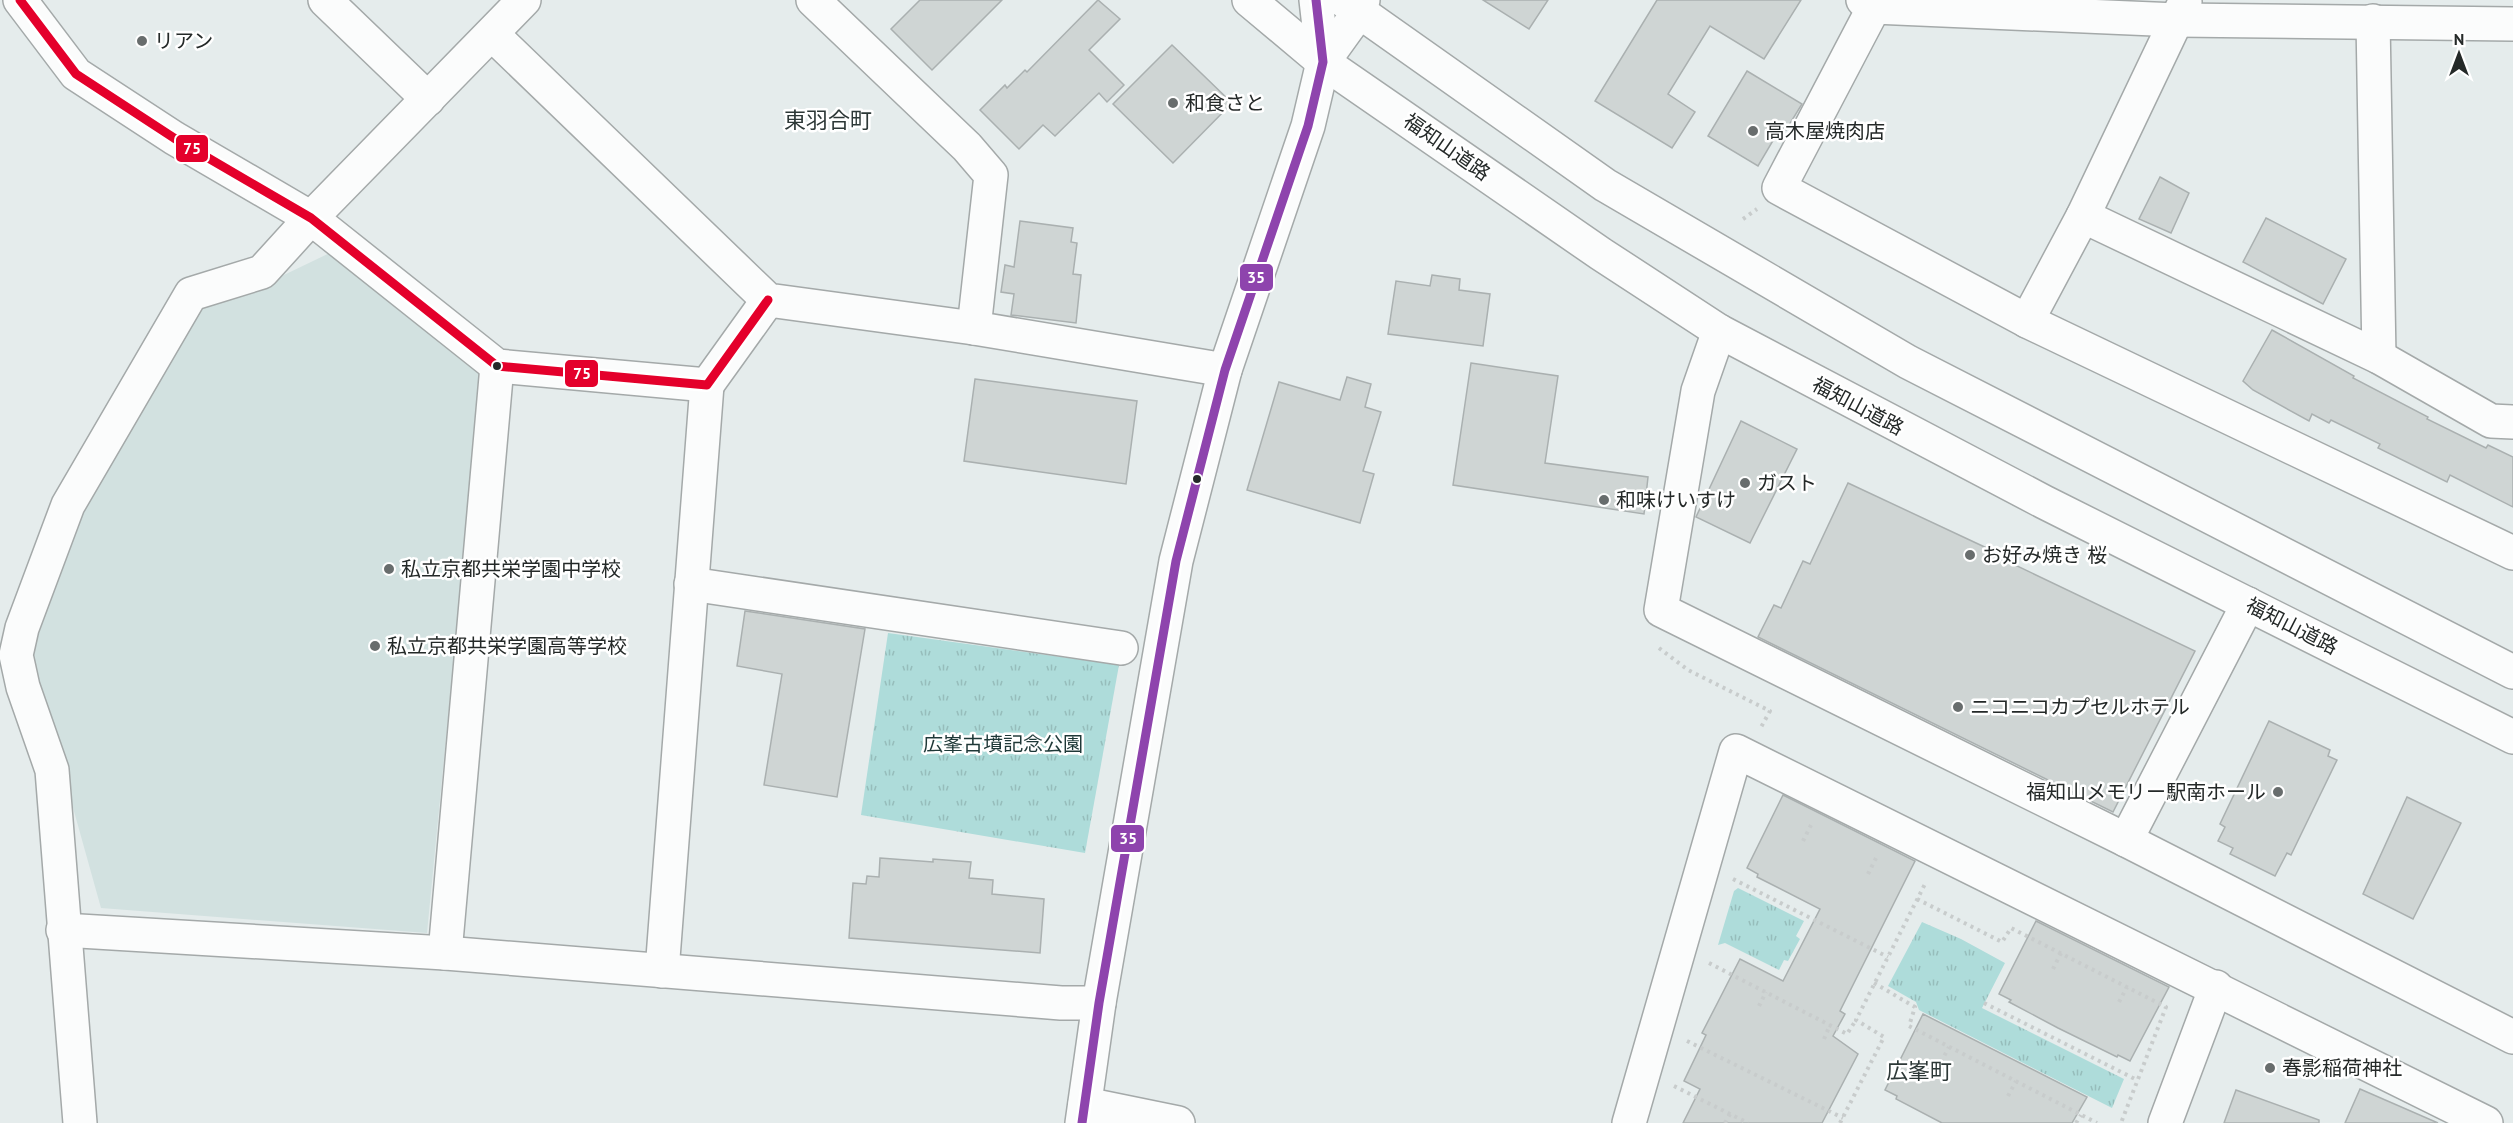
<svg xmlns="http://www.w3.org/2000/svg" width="2513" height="1123" font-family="'PT Sans','Noto Sans JP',sans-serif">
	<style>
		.built { fill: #d2e1e0 }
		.park { fill: url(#park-tufts) }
		.building { fill: #cfd5d4; stroke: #aab0b0; stroke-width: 1.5 }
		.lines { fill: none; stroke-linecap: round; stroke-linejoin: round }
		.minor-casing { stroke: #a4a9a9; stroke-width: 36 }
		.highway-casing { stroke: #a4a9a9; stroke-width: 36 }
		.path { stroke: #c8cccc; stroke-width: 4; stroke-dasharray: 3 4.5; stroke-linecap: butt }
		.minor { stroke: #fbfcfc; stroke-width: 33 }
		.highway { stroke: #fbfcfc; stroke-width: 33 }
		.bus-1-casing { stroke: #fff; stroke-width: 14 }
		.bus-2-casing { stroke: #fff; stroke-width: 14 }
		.bus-1 { stroke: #e4002b; stroke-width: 9 }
		.bus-2 { stroke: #8e44ad; stroke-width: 9 }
		.poi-dot { fill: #686d6d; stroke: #fff; stroke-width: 2 }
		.bus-dot { fill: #242928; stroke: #fff; stroke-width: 2 }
		.labels { text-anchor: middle; stroke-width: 5; stroke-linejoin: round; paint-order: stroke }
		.poi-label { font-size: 20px; fill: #242928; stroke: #fff; text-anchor: start }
		.street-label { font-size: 20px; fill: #242928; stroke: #fff }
		.park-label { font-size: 20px; fill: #1e3837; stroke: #fff }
		.quarter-label { font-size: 22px; fill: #2d3837; stroke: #fff }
		.line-badge { stroke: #fff; stroke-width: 2 }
		.badge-label { font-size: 16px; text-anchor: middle; font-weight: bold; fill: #fff }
	</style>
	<defs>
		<pattern id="park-tufts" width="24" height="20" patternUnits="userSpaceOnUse" patternTransform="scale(1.5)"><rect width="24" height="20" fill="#aedcda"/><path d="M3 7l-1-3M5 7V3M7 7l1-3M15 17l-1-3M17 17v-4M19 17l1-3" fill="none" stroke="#96bdbb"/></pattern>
	</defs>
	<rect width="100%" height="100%" fill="#e5ecec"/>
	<polygon class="built" points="338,249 482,368 427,933 101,908 29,650 84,505 196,311 261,286"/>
	<g class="park">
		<polygon points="888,633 1119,665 1085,853 861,815"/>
		<polygon points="1738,888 1804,921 1796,936 1800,939 1788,961 1784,960 1779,970 1725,943 1718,945 1734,891"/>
		<polygon points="1922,922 1961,939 2005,963 1982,1008 2124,1079 2112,1108 1919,1010 1916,1002 1888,986"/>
	</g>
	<g class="building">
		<polygon points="920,0 1002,0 932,70 891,29"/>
		<polygon points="1098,0 1120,19 1089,50 1124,85 1107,102 1099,93 1055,136 1043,125 1019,149 980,110 1005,85 1007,88 1025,70 1027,72"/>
		<polygon points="1483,0 1548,0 1529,29"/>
		<polygon points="1657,0 1801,0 1764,59 1710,26 1668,94 1695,112 1672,148 1595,101"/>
		<polygon points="1172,45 1232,103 1173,163 1113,104"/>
		<polygon points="1747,71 1802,104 1786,130 1781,127 1758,166 1708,136"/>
		<polygon points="2160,177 2189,193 2171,233 2139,219"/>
		<polygon points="2266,218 2346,259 2323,304 2243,262"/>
		<polygon points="1020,221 1073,228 1071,242 1077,243 1073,274 1081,275 1076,323 1011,315 1014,294 1001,292 1005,265 1014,267"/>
		<polygon points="1432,275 1460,279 1459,290 1490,294 1483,346 1388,334 1396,281 1430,286"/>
		<polygon points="2272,330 2354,376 2353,378 2428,417 2427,419 2486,448 2488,445 2513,457 2513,507 2450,475 2447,482 2378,448 2380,444 2331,420 2329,423 2312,414 2309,421 2253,390 2243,381"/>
		<polygon points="1471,363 1558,376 1545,463 1648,477 1644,514 1453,485"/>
		<polygon points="1347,377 1371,384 1365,407 1381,412 1363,471 1374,474 1360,523 1247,490 1279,382 1340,400"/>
		<polygon points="975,379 1137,401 1126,484 964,461"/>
		<polygon points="1741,421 1797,449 1750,543 1696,517"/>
		<polygon points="1848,483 1991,550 1990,553 2195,651 2113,812 1758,637 1774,605 1781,608 1803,561 1810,564"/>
		<polygon points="745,611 865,629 837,797 764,785 782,674 737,666"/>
		<polygon points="2269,721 2330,750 2328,756 2337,760 2291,855 2287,853 2275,876 2230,854 2233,848 2218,841 2225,827 2220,824"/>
		<polygon points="1783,795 1915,861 1840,1011 1845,1014 1833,1036 1858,1054 1822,1123 1683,1123 1700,1089 1684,1081 1706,1035 1702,1033 1740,959 1783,981 1820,909 1757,877 1758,874 1747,868"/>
		<polygon points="2407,797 2461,823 2413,919 2363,894"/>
		<polygon points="880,858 933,862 933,859 971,862 969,878 993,880 992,894 1044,899 1040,953 849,938 853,883 866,884 867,876 879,877"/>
		<polygon points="2036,921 2169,987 2130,1061 2118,1055 2117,1057 2058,1028 2009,1002 2011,1000 1999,994"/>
		<polygon points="1923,1014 2087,1097 2072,1123 1942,1123 1896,1099 1897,1096 1885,1090"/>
		<polygon points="2360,1089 2438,1123 2345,1123"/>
		<polygon points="2236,1090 2319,1120 2319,1123 2224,1123"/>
	</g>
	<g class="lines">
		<defs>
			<g id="minor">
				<polyline points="20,0 76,74 174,138 311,218 497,366 707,385 768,300"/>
				<polyline points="325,0 428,99"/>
				<polyline points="813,0 967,147 991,175 974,328"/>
				<polyline points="1863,0 1874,7 2177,20 2513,24"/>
				<polyline points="1875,0 1874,7 1779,188 2027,321 2513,553"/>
				<polyline points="2373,21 2379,357"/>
				<polyline points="492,34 768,300 974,328 1225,370"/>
				<polyline points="1323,62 1359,12 1363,0"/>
				<polyline points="2083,216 2379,357 2491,421 2513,422"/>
				<polyline points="2027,321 2083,216 2185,2"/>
				<polyline points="1719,331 1698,391 1661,610 2126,840 2513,1037"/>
				<polyline points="691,584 1121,648"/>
				<polyline points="2126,840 2248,604"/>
				<polyline points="63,930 445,953 1061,1003 1099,1003"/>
				<polyline points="445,953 497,366"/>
				<polyline points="662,971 707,385"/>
				<polyline points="1085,1104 1178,1123"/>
				<polyline points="80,1123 52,770 23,687 16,655 22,628 68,505 191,294 262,272 311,218 524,0"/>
				<polyline points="1082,1123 1099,1003 1176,561 1225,370 1308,126 1323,62 1316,0"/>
				<polyline points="1629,1123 1736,751 2486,1123"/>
				<polyline points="2165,1123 2216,987"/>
			</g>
			<g id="highway">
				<polyline points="1249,0 1323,62 1601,254 1719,331 2044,502 2513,737"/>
				<polyline points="1343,0 1605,185 1908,362 2513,672"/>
			</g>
		</defs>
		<use href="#minor" class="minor-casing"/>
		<use href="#highway" class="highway-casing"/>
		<g class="path">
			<polyline points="1743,219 1757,209"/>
			<polyline points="1659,648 1688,670 1770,711 1760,729"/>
			<polyline points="1803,841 1811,825"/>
			<polyline points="1868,874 1876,858"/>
			<polyline points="1733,879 1888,957"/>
			<polyline points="1917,899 2002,942 2011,928 2166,1007 2121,1123"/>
			<polyline points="1709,963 1847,1034 1856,1020"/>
			<polyline points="2053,969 2061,953"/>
			<polyline points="1874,983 1915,1007 1909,1026 2097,1123"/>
			<polyline points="2119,1002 2127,987"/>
			<polyline points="1984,1003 2137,1080"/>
			<polyline points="1759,1006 1766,992"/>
			<polyline points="1824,1039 1830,1025"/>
			<polyline points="1687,1041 1843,1118"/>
			<polyline points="1941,1062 1949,1047"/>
			<polyline points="1674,1086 1748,1123"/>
			<polyline points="2008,1096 2016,1081"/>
			<polyline points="1725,1123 1730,1114"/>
			<polyline points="1840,1123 1884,1037 1856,1020 1926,882"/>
			<polyline points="2076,1123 2081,1115"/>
		</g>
		<use href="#minor" class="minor"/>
		<use href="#highway" class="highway"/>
		<defs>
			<polyline id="bus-1" points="20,0 76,74 174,138 311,218 497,366 707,385 768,300"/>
			<polyline id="bus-2" points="1082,1123 1099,1003 1176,561 1225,370 1308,126 1323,62 1316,0"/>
		</defs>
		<use href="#bus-1" class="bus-1-casing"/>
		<use href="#bus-2" class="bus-2-casing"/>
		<use href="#bus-1" class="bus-1"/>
		<use href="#bus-2" class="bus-2"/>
	</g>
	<g class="poi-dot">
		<circle cx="142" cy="41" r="6"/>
		<circle cx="1173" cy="103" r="6"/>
		<circle cx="1753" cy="131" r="6"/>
		<circle cx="1745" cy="483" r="6"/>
		<circle cx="1604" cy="500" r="6"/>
		<circle cx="1970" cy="555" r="6"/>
		<circle cx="389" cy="569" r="6"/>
		<circle cx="375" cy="646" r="6"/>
		<circle cx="1958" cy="707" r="6"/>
		<circle cx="2278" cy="792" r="6"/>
		<circle cx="2270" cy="1068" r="6"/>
	</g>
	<g class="bus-dot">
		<circle cx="497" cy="366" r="5"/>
		<circle cx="1197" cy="479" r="5"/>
	</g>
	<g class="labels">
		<g class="poi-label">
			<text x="154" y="48">リアン</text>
			<text x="1185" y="110">和食さと</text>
			<text x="1765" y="138">高木屋焼肉店</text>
			<text x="1757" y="490">ガスト</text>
			<text x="1616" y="507">和味けいすけ</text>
			<text x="1982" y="562">お好み焼き 桜</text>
			<text x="401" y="576">私立京都共栄学園中学校</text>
			<text x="387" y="653">私立京都共栄学園高等学校</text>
			<text x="1970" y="714">ニコニコカプセルホテル</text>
			<text x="2266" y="799" text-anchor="end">福知山メモリー駅南ホール</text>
			<text x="2282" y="1075">春影稲荷神社</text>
		</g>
		<g class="street-label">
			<text transform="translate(1447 147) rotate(35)" y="7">福知山道路</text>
			<text transform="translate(1858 406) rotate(28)" y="7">福知山道路</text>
			<text transform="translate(2292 626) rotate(27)" y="7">福知山道路</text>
		</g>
		<g class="park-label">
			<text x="1003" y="751">広峯古墳記念公園</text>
		</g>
		<g class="quarter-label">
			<text x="828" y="128">東羽合町</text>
			<text x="1919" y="1079">広峯町</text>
		</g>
	</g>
	<g class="line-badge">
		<rect x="175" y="134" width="34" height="29" rx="6" fill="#e4002b"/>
		<rect x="1239" y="263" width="35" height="29" rx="6" fill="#8e44ad"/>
		<rect x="564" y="359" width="35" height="29" rx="6" fill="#e4002b"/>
		<rect x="1110" y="824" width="35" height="29" rx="6" fill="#8e44ad"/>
	</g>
	<g class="badge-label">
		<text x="192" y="154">75</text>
		<text x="1256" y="283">35</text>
		<text x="582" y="379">75</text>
		<text x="1128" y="844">35</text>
	</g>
	<g transform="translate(2459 54)" stroke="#ffffff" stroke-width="4.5" paint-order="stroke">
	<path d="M0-4.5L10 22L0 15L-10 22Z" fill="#242928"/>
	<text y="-9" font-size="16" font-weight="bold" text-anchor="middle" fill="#242928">N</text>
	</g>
</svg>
